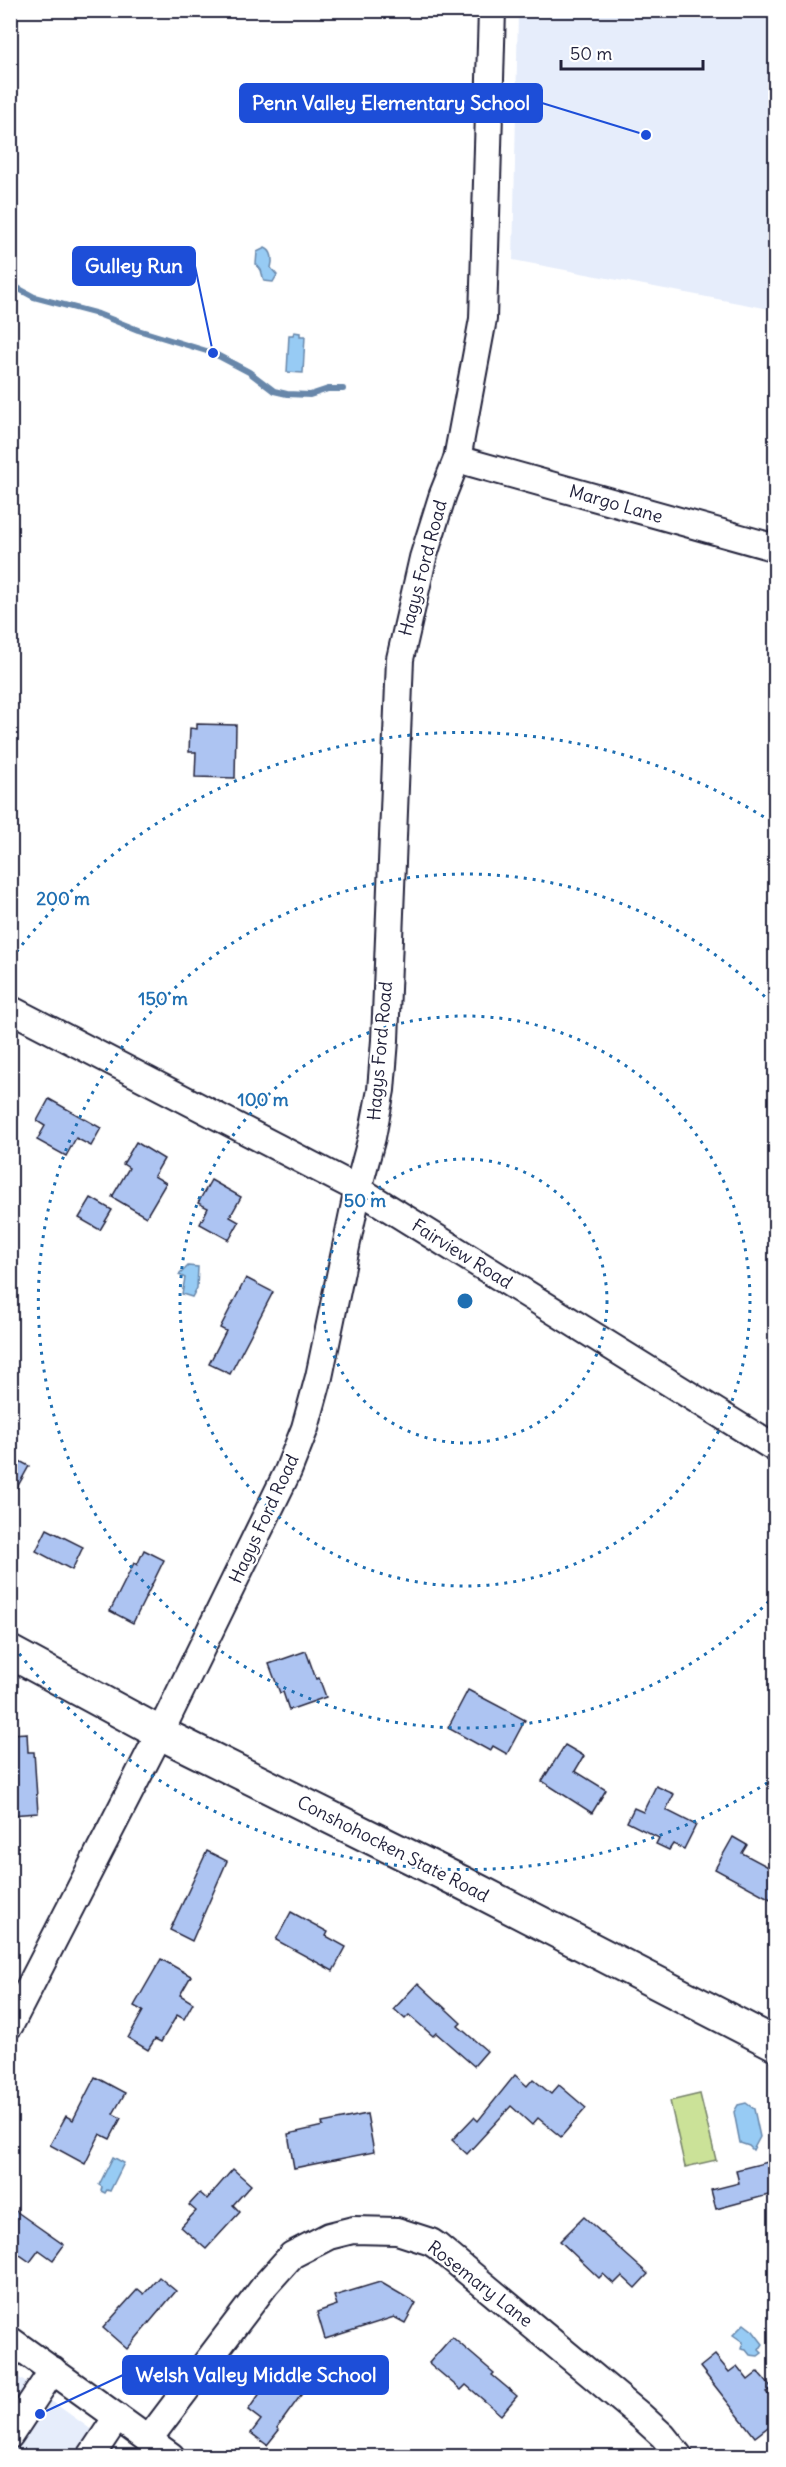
<svg xmlns="http://www.w3.org/2000/svg" width="786" height="2467" font-family="Delius,sans-serif">
	<style>
		.built { fill: #e6edfb }
		.green { fill: #cbe298; stroke: #76826a; stroke-width: 1.5 }
		.water { fill: #97cbf4; stroke: #6887aa; stroke-width: 1.5 }
		.lines { fill: none; stroke-linecap: round; stroke-linejoin: round }
		.stream { stroke: #6887aa; stroke-width: 6 }
		.building { fill: #adc4f2; stroke: #22223b; stroke-width: 1.5 }
		.minor-casing { stroke: #22223b; stroke-width: 30 }
		.major-casing { stroke: #22223b; stroke-width: 36 }
		.minor { stroke: #fff; stroke-width: 26 }
		.major { stroke: #fff; stroke-width: 32 }
		.ring { fill: none; stroke: #1f6fb2; stroke-width: 3; stroke-dasharray: 3 6 }
		.labels { text-anchor: middle; stroke-width: 4.5; stroke-linejoin: round; paint-order: stroke }
		.street-label { font-size: 18px; fill: #22223b; stroke: #fff }
		.centre { fill: #1f6fb2; stroke: #fff; stroke-width: 3 }
		.ring-label { font-size: 18px; text-anchor: middle; font-weight: bold; fill: #1f6fb2; stroke: #fff; stroke-width: 4.5; stroke-linejoin: round; paint-order: stroke }
		.leader { fill: none; stroke: #1d4ed8; stroke-width: 2 }
		.callout-dot { fill: #1d4ed8; stroke: #fff; stroke-width: 2 }
		.callout { fill: #1d4ed8; stroke: #1d4ed8; stroke-width: 2 }
		.callout-label { font-size: 20px; text-anchor: middle; font-weight: bold; fill: #fff }
	</style>
	<rect width="100%" height="100%" fill="#fff"/>
	<filter id="ink" filterUnits="userSpaceOnUse"><feTurbulence type="fractalNoise" baseFrequency=".0167" numOctaves="2"/><feDisplacementMap in="SourceGraphic" scale="12" xChannelSelector="R" yChannelSelector="G"/><feConvolveMatrix kernelMatrix="1 2 1 2 8 2 1 2 1" color-interpolation-filters="sRGB"/></filter>
	<g filter="url(#ink)">
		<g class="built">
			<polygon points="518,11 775,11 775,310 513,260"/>
			<polygon points="11,2372 128,2456 11,2456"/>
		</g>
		<polygon class="green" points="700,2094 716,2160 685,2167 670,2101"/>
		<g class="water">
			<path d="M265,248C273,251 273,261 271,268L277,275L273,282L264,281L261,270L256,264L257,252Z"/>
			<polygon points="294,332 300,333 300,336 305,336 303,373 287,372 289,335 293,335"/>
			<polygon points="188,1266 198,1267 197,1288 192,1297 182,1294 185,1278 179,1275"/>
			<polygon points="746,2103 754,2109 760,2137 753,2150 749,2146 740,2143 734,2112 738,2105"/>
			<polygon points="113,2157 124,2163 110,2191 107,2190 105,2193 101,2191 102,2187 99,2185"/>
			<polygon points="744,2324 753,2331 763,2344 759,2350 762,2353 758,2356 750,2355 746,2350 741,2349 743,2342 733,2335"/>
		</g>
		<g class="lines">
			<polyline class="stream" points="10,284 34,297 98,314 138,330 213,353 249,372 274,391 287,394 310,395 328,389 343,389"/>
		</g>
		<g class="building">
			<polygon points="197,724 236,725 235,778 195,777 196,752 189,752 190,728 197,729"/>
			<polygon points="49,1099 101,1128 91,1146 76,1138 66,1156 37,1140 45,1126 37,1121"/>
			<polygon points="136,1142 164,1159 154,1176 166,1183 146,1217 112,1197 129,1168 123,1164"/>
			<polygon points="211,1180 241,1197 230,1217 239,1222 229,1240 200,1224 208,1208 198,1203"/>
			<polygon points="91,1198 112,1210 100,1230 79,1218"/>
			<polygon points="246,1278 273,1292 230,1374 209,1364 226,1331 220,1328"/>
			<polygon points="10,1456 29,1466 10,1500"/>
			<polygon points="47,1529 83,1547 72,1570 36,1551"/>
			<polygon points="144,1550 164,1560 133,1623 110,1611 134,1563 137,1565"/>
			<polygon points="306,1651 316,1679 319,1678 326,1697 289,1710 283,1692 280,1693 269,1664"/>
			<polygon points="468,1690 525,1720 507,1754 493,1746 490,1751 448,1728"/>
			<polygon points="27,1733 28,1752 34,1752 38,1813 10,1815 10,1734"/>
			<polygon points="565,1745 584,1756 575,1771 606,1790 592,1813 542,1781"/>
			<polygon points="656,1786 674,1794 666,1810 696,1825 684,1849 673,1844 669,1850 656,1844 659,1838 627,1822 634,1808 643,1812"/>
			<polygon points="733,1837 747,1845 742,1853 776,1871 776,1902 715,1869"/>
			<polygon points="207,1851 227,1861 192,1941 170,1930"/>
			<polygon points="291,1912 328,1932 326,1936 346,1947 333,1971 276,1940"/>
			<polygon points="161,1959 191,1976 180,1995 193,2003 184,2019 177,2015 161,2042 155,2039 148,2050 128,2038 143,2011 134,2006"/>
			<polygon points="418,1983 461,2023 458,2026 487,2051 474,2066 436,2033 433,2036 409,2015 405,2019 394,2009"/>
			<polygon points="515,2075 527,2086 533,2079 551,2094 559,2085 586,2108 561,2137 538,2118 532,2125 511,2106 467,2154 452,2140 474,2117 478,2121"/>
			<polygon points="95,2077 125,2093 113,2114 121,2118 110,2139 100,2134 85,2164 50,2145 66,2116 73,2120"/>
			<polygon points="367,2114 374,2152 294,2168 288,2134 323,2126 322,2123"/>
			<polygon points="776,2160 776,2193 716,2209 711,2190 739,2183 736,2170"/>
			<polygon points="233,2169 251,2185 233,2205 240,2212 206,2249 181,2227 196,2211 189,2205 200,2193 207,2199"/>
			<polygon points="10,2207 64,2245 53,2260 39,2250 30,2262 10,2248"/>
			<polygon points="584,2217 648,2274 635,2288 622,2276 614,2284 603,2274 599,2278 560,2241"/>
			<polygon points="159,2277 176,2291 127,2349 103,2328 138,2289 144,2294"/>
			<polygon points="380,2282 416,2303 405,2323 394,2317 325,2339 317,2312 337,2305 334,2296"/>
			<polygon points="452,2337 494,2373 492,2375 517,2396 501,2415 466,2385 461,2390 429,2363"/>
			<polygon points="715,2355 729,2372 737,2366 748,2380 758,2372 772,2388 766,2392 776,2403 776,2421 755,2437 700,2367"/>
			<polygon points="281,2364 309,2384 277,2428 279,2430 267,2445 251,2433 261,2420 248,2410"/>
		</g>
		<g class="lines">
			<defs>
				<g id="minor">
					<polyline points="457,459 776,548"/>
					<polyline points="10,1009 358,1189 776,1449"/>
					<polyline points="10,2025 160,1733 288,1471 305,1428 319,1377 358,1189 372,1137 381,1090 385,1040 400,659 423,558 443,494 457,459 483,319 492,10"/>
					<polyline points="10,2340 171,2456"/>
					<polyline points="10,2435 53,2370"/>
					<polyline points="148,2440 266,2284 292,2255 329,2236 353,2230 397,2231 431,2242 437,2246 641,2416 663,2436 679,2456"/>
					<polyline points="91,2456 117,2417"/>
				</g>
				<polyline id="major" points="10,1652 160,1733 463,1883 776,2044"/>
			</defs>
			<use href="#minor" class="minor-casing"/>
			<use href="#major" class="major-casing"/>
			<use href="#minor" class="minor"/>
			<use href="#major" class="major"/>
		</g>
	</g>
	<g class="ring">
		<circle cx="465" cy="1301" r="142"/>
		<circle cx="465" cy="1301" r="285"/>
		<path d="M775 1595A427 427 0 1 1 775 1007"/>
		<path d="M775 1778A569 569 0 0 1 11 1643M11 959A569 569 0 0 1 775 824"/>
	</g>
	<g class="labels">
		<g class="street-label">
			<text transform="translate(616 504) rotate(16)" y="6">Margo Lane</text>
			<text transform="translate(423 568) rotate(-75)" y="6">Hagys Ford Road</text>
			<text transform="translate(380 1051) rotate(-85)" y="6">Hagys Ford Road</text>
			<text transform="translate(462 1254) rotate(32)" y="6">Fairview Road</text>
			<text transform="translate(264 1519) rotate(-65)" y="6">Hagys Ford Road</text>
			<text transform="translate(393 1849) rotate(27)" y="6">Conshohocken State Road</text>
			<text transform="translate(480 2284) rotate(38)" y="6">Rosemary Lane</text>
		</g>
	</g>
	<circle cx="465" cy="1301" r="9" class="centre"/>
	<g class="ring-label">
		<text x="63" y="905">200 m</text>
		<text x="163" y="1005">150 m</text>
		<text x="263" y="1106">100 m</text>
		<text x="365" y="1207">50 m</text>
	</g>
	<path class="leader" d="M646 135L542 103M213 353L195 266M40 2414L123 2375"/>
	<g class="callout-dot">
		<circle cx="646" cy="135" r="6"/>
		<circle cx="213" cy="353" r="6"/>
		<circle cx="40" cy="2414" r="6"/>
	</g>
	<g class="callout">
		<rect x="240" y="84" width="302" height="38" rx="6"/>
		<rect x="73" y="247" width="122" height="38" rx="6"/>
		<rect x="123" y="2356" width="265" height="38" rx="6"/>
	</g>
	<g class="callout-label">
		<text x="391" y="110">Penn Valley Elementary School</text>
		<text x="134" y="273">Gulley Run</text>
		<text x="256" y="2382">Welsh Valley Middle School</text>
	</g>
	<rect width="786" height="2467" fill="none" stroke="#fff" stroke-width="36"/>
	<rect x="18" y="18" width="750" height="2431" fill="none" stroke="#22223b" stroke-width="2" filter="url(#ink)"/>
	<path d="M561 60v9h142v-9" fill="none" stroke="#22223b" stroke-width="3"/>
	<text x="570" y="60" font-size="18" fill="#22223b" stroke="#ffffff" stroke-width="4.5" paint-order="stroke">50 m</text>
</svg>
